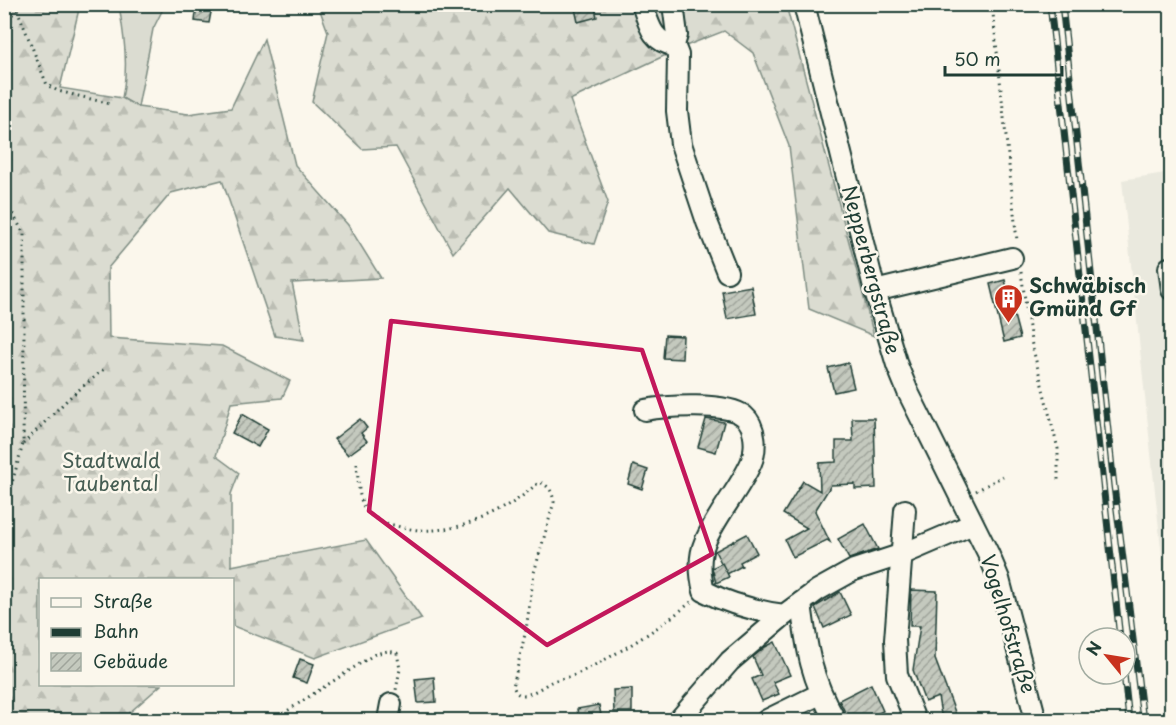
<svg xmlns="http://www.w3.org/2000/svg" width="1176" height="725" font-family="'Playpen Sans',sans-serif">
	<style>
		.built { fill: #eae9de }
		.green { fill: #dbdcd1; stroke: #7d8c82; stroke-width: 1.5 }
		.forest { fill: url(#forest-firs); stroke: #7d8c82; stroke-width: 1.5 }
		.building { fill: url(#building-hatch); stroke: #1f3d34; stroke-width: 1.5 }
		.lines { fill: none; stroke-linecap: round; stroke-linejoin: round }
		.minor-casing { stroke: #1f3d34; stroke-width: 24 }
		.path { stroke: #1f3d34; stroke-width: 3; stroke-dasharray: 1.5 4.5; stroke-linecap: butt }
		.minor { stroke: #fbf7ec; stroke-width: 20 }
		.rail-casing { stroke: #1f3d34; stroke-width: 7 }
		.rail { stroke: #fbf7ec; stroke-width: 4.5; stroke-dasharray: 14; stroke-linecap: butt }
		.marked { fill: none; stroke: #c2185b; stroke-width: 4.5; stroke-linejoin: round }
		.labels { text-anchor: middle; stroke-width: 5; stroke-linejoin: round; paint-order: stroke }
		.street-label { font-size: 20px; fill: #1f3d34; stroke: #fbf7ec }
		.poi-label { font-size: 20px; font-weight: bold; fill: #1f3d34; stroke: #fbf7ec; text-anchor: start }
		.park-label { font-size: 20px; fill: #455d53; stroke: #fbf7ec }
	</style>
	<defs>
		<pattern id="forest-firs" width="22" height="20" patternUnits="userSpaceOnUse" patternTransform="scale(1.5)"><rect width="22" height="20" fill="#dbdcd1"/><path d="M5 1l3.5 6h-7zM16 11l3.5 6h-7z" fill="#bcbeb4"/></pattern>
		<pattern id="building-hatch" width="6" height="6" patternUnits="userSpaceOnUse" patternTransform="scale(1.5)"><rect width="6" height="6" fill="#c4c9be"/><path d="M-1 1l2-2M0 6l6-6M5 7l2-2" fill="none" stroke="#9fa49b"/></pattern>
	</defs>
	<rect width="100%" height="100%" fill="#fbf7ec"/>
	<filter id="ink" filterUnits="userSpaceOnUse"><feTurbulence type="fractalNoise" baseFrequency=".0167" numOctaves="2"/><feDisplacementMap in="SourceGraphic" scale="12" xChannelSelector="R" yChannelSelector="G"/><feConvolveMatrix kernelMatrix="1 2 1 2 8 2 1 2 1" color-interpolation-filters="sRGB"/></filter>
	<g filter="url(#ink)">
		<polygon class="built" points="1171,172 1171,642 1122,180"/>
		<path class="green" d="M119,5H161L162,11L153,29L138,107L122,98C129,67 124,36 119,5Z"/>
		<g class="forest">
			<polygon points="4,5 80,5 60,88 122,98 138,107 188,114 231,108 264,39 295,165 348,225 381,278 292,283 304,340 275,336 222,180 171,193 108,268 109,338 222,346 290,381 282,398 231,403 216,456 239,473 231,494 231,566 366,540 422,619 315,658 233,626 232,580 40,580 40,684 161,685 121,720 5,720"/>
			<polygon points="318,5 786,5 874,336 809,309 789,146 753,53 724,31 683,47 570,100 608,202 594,244 548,233 510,188 453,253 396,147 362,149 312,102 328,32"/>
		</g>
		<g class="building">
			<polygon points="574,4 594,4 597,17 578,22"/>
			<polygon points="197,5 212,7 209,23 195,21"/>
			<polygon points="1005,280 1008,292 1011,291 1015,307 1012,308 1020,338 1004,342 990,284"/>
			<polygon points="751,286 756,314 727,319 722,291"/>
			<polygon points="665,335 683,336 682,359 663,358"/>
			<polygon points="848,363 854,388 834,392 828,368"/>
			<polygon points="242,414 268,429 258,447 232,433"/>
			<polygon points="852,418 874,418 876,488 855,489 855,484 831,485 815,511 830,542 827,540 793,557 785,540 807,528 783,514 803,481 820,491 819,463 836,462 836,441 853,441"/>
			<polygon points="360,419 367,428 361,433 367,441 348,455 334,439"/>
			<polygon points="706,419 724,422 716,452 698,447"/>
			<polygon points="633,465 648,470 642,489 628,484"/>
			<polygon points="865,524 878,549 849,559 838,539"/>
			<polygon points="747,534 757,553 740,562 742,566 727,574 715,551"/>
			<polygon points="722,563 729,577 716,583 712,568"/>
			<polygon points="911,590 937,591 935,659 958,720 942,720 938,697 925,702 913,670 920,626 910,626"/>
			<polygon points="840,592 851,615 824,628 815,607"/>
			<polygon points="775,642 790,675 773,682 779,694 762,701 752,679 761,675 753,657 765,647"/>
			<polygon points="300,659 314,664 307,683 293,678"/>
			<polygon points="434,677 436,702 418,703 415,679"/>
			<polygon points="871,684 883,711 864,720 849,720 839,700"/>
			<polygon points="632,689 632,712 614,712 613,690"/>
			<polygon points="599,705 602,720 579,720 577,709"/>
		</g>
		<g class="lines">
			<defs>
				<g id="minor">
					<path d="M642,4C649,23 651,42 674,45"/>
					<polyline points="673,4 677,35 674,45 678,55 677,111 681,144 707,222 727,272"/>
					<polyline points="804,4 875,291 897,365 908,392 988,553 999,579 1036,720"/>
					<polyline points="1169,268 1172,290"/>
					<polyline points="875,291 1012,258"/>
					<path d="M645,410C665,406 727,402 744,416C756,426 757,449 751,463C739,490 717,514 705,542C698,558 700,575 704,591C729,604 756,611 784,615L818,590L854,570L903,554L973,524"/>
					<polyline points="905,510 895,640 897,675 915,720"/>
					<path d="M801,603C807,651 811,678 835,720"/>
					<polyline points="388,720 391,704"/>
					<polyline points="679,720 730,661 784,615"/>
					<polyline points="767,720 820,694"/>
				</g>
			</defs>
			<use href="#minor" class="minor-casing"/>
			<g class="path">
				<polyline points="15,4 47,85 58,91 111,104"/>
				<polyline points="992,4 1017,241"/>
				<polyline points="4,44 15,5"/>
				<polyline points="4,198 24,234 24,331 23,444 4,511"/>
				<polyline points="1021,272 1031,341 1058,449 1058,482"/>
				<polyline points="23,444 69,398 104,369"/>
				<path d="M357,464C358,477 358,494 363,505C369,518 384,523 397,526C437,538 485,523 518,499C526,494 532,487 540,482C550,487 552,491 554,502L534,573L526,630L513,686C515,690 516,694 521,695C531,696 543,686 551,682C559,678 569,678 577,674C618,654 656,631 691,602"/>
				<polyline points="976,491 1003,476"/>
				<polyline points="273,720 375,654 388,651 397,653 400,669 396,690"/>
			</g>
			<use href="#minor" class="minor"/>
			<defs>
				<g id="rail">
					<polyline points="1050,4 1120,638"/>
					<polyline points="1062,4 1114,486 1143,720"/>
					<polyline points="1124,674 1129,720"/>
				</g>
			</defs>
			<use href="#rail" class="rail-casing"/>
			<use href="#rail" class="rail"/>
		</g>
	</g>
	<path class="marked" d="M391,321L642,350L712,554L547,645L369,511Z"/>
	<defs>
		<symbol id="building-pin" viewBox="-11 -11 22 30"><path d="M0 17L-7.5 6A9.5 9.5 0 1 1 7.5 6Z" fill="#c8321e" stroke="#fbf7ec"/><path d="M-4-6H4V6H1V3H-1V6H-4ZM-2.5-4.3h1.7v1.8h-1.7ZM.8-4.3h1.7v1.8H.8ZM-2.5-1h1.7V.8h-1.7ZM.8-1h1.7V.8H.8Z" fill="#fff"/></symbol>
	</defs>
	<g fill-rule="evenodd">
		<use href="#building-pin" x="992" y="282" width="33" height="45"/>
	</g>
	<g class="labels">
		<g class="street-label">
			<text transform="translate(871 270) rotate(75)" y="7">Nepperbergstraße</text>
			<text transform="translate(1008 624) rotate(73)" y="7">Vogelhofstraße</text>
		</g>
		<g class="poi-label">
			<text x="1029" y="293">Schwäbisch<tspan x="1029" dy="23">Gmünd Gf</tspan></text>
		</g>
		<g class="park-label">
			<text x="111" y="468">Stadtwald<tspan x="111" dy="23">Taubental</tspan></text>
		</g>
	</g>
	<rect width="1176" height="725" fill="none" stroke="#fbf7ec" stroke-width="24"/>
	<rect x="12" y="12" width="1152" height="701" fill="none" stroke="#1f3d34" stroke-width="2" filter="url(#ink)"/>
	<rect x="39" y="578" width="195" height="108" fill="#fbf7ec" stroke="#a3ada2" stroke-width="1.5"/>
	<rect x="51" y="598" width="30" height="9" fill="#fbf7ec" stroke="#a3ada2" stroke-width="1.5"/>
	<text x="93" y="608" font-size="18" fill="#1f3d34">Straße</text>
	<rect x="51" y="628" width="30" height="9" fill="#1f3d34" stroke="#a3ada2" stroke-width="1.5"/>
	<text x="93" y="638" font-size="18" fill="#1f3d34">Bahn</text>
	<rect x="51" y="653" width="30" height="18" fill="url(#building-hatch)" stroke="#a3ada2" stroke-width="1.5"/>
	<text x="93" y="668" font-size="18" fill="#1f3d34">Gebäude</text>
	<g transform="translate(1107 656) rotate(300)"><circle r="28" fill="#fbf7ec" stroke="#a3ada2" stroke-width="1.5"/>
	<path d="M0-4.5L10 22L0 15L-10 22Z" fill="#c8321e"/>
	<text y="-9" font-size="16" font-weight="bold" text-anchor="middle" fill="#1f3d34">N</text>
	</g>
	<path d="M945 66v9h117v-9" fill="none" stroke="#1f3d34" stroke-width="3"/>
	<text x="954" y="66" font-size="18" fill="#1f3d34" stroke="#fbf7ec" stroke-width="4.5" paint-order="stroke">50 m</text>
</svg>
